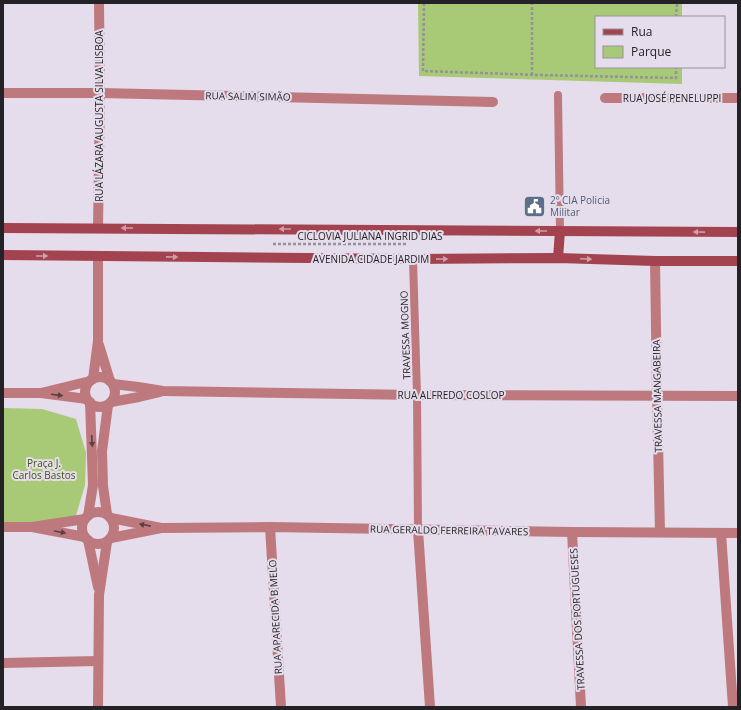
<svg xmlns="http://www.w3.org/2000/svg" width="741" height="710" font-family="'Open Sans',sans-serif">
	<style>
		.green { fill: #a8c975 }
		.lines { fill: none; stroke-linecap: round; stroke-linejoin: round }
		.path { stroke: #97919b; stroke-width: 2.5; stroke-dasharray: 3 2; stroke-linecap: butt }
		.service { stroke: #bd797e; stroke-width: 8 }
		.pedestrian { stroke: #bd797e; stroke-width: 10 }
		.minor { stroke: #bd797e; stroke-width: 10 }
		.secondary { stroke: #a44350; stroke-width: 10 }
		.oneway { fill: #cb9fad }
		.oneway2 { fill: #5a4045 }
		.labels { text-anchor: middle; stroke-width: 4; stroke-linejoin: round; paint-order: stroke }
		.street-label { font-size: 10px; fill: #242227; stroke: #e5ddeb }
		.service-label { font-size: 10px; fill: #4e5e75; stroke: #e5ddeb; text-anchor: start }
		.park-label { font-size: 10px; fill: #3d5310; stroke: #e5ddeb }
	</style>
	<rect width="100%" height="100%" fill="#e5ddeb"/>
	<g class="green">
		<polygon points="418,3 682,3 682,17 596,17 596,67 682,67 682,84 419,76"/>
		<polygon points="3,408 42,409 76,419 86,453 85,485 75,519 28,523 3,522"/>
	</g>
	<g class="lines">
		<g class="path">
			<polyline points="424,3 423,71 538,75 676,78 676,67"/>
			<polyline points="676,17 677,3"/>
			<polyline points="532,75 532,3"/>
			<polyline points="273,244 408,244"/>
		</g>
		<g class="service">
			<polyline points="558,95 560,231"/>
			<polyline points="413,259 417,395 418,530"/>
		</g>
		<polyline class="pedestrian" points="655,261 657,395 660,532"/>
		<g class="minor">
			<polyline points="3,93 100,93 493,102"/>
			<polyline points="605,98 738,98"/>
			<polyline points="98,228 100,93 99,3"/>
			<polyline points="99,345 110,381"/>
			<circle cx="100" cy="392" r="15"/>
			<polyline points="93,379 98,341 98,256"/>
			<polyline points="113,384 138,387 163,391 417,395 738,396"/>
			<polyline points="3,393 41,393"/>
			<polyline points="87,399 41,393 90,381"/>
			<polyline points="111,402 139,397 160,392"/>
			<circle cx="98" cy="528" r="16"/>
			<polyline points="107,514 103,486 102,451 108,405"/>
			<polyline points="88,516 93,485 90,402"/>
			<polyline points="85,519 32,527 85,537"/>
			<polyline points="3,527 32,527"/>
			<polyline points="270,527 281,707"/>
			<polyline points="161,528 270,527 572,532 738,533"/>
			<polyline points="418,530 430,707"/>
			<polyline points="572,532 581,707"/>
			<polyline points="721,533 733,707"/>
			<polyline points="111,538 161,528 111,518"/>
			<polyline points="88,540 98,587"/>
			<polyline points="3,663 98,661"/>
			<polyline points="98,707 99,595 107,542"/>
		</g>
		<g class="secondary">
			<polyline points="3,228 738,232"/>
			<polyline points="3,255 413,259 558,258 655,261 738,261"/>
			<polyline points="558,258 560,231"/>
		</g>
	</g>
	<defs><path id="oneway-solid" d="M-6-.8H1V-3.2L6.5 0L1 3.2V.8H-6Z"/></defs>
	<g class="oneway">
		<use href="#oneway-solid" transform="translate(127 228) rotate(-180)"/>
		<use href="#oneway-solid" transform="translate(285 229) rotate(-180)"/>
		<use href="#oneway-solid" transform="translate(541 231) rotate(-180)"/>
		<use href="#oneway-solid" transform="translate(699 232) rotate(-179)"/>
		<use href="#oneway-solid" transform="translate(42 256)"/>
		<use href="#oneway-solid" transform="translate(172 257) rotate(1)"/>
		<use href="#oneway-solid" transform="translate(442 259) rotate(-1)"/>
		<use href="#oneway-solid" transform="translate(586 259) rotate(2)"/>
	</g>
	<g class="oneway2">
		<use href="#oneway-solid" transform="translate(57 395) rotate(7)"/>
		<use href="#oneway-solid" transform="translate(92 441) rotate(87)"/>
		<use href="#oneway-solid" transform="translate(145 525) rotate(-169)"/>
		<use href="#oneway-solid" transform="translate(60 532) rotate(10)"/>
	</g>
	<defs>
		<symbol id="civic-square" viewBox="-11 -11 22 22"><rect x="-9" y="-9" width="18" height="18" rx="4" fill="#5c6f8a" stroke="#e5ddeb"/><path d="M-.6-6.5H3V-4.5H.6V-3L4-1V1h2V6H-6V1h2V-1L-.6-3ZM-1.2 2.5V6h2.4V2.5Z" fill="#fff"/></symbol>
	</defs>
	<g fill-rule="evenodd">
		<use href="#civic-square" x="522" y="194" width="25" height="25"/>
	</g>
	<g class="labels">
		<g class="street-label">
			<text transform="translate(248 96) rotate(1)" y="4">RUA SALIM SIMÃO</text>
			<text x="672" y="102">RUA JOSÉ PENELUPPI</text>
			<text transform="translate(99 116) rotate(-90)" y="4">RUA LÁZARA AUGUSTA SILVA LISBOA</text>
			<text x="370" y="240">CICLOVIA JULIANA INGRID DIAS</text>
			<text x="371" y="263">AVENIDA CIDADE JARDIM</text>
			<text transform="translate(405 335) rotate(-92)" y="4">TRAVESSA MOGNO</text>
			<text x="451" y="399">RUA ALFREDO COSLOP</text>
			<text transform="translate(657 396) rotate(-91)" y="4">TRAVESSA MANGABEIRA</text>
			<text transform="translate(449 530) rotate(1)" y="4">RUA GERALDO FERREIRA TAVARES</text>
			<text transform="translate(275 617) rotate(-93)" y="4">RUA APARECIDA B MELO</text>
			<text transform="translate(577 619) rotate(-93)" y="4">TRAVESSA DOS PORTUGUESES</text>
		</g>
		<g class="service-label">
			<text x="550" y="204">2º CIA Policia<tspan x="550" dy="12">Militar</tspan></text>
		</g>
		<g class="park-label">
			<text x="44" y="467">Praça J.<tspan x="44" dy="12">Carlos Bastos</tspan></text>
		</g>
	</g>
	<rect width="741" height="710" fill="none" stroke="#242227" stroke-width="8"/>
	<rect x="595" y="16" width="130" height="52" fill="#e5ddeb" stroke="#98929d"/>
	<rect x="603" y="29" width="20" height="6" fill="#a44350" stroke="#98929d"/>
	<text x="631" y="36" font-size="12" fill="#242227">Rua</text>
	<rect x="603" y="46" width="20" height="12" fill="#a8c975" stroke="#98929d"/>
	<text x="631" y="56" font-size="12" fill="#242227">Parque</text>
</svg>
